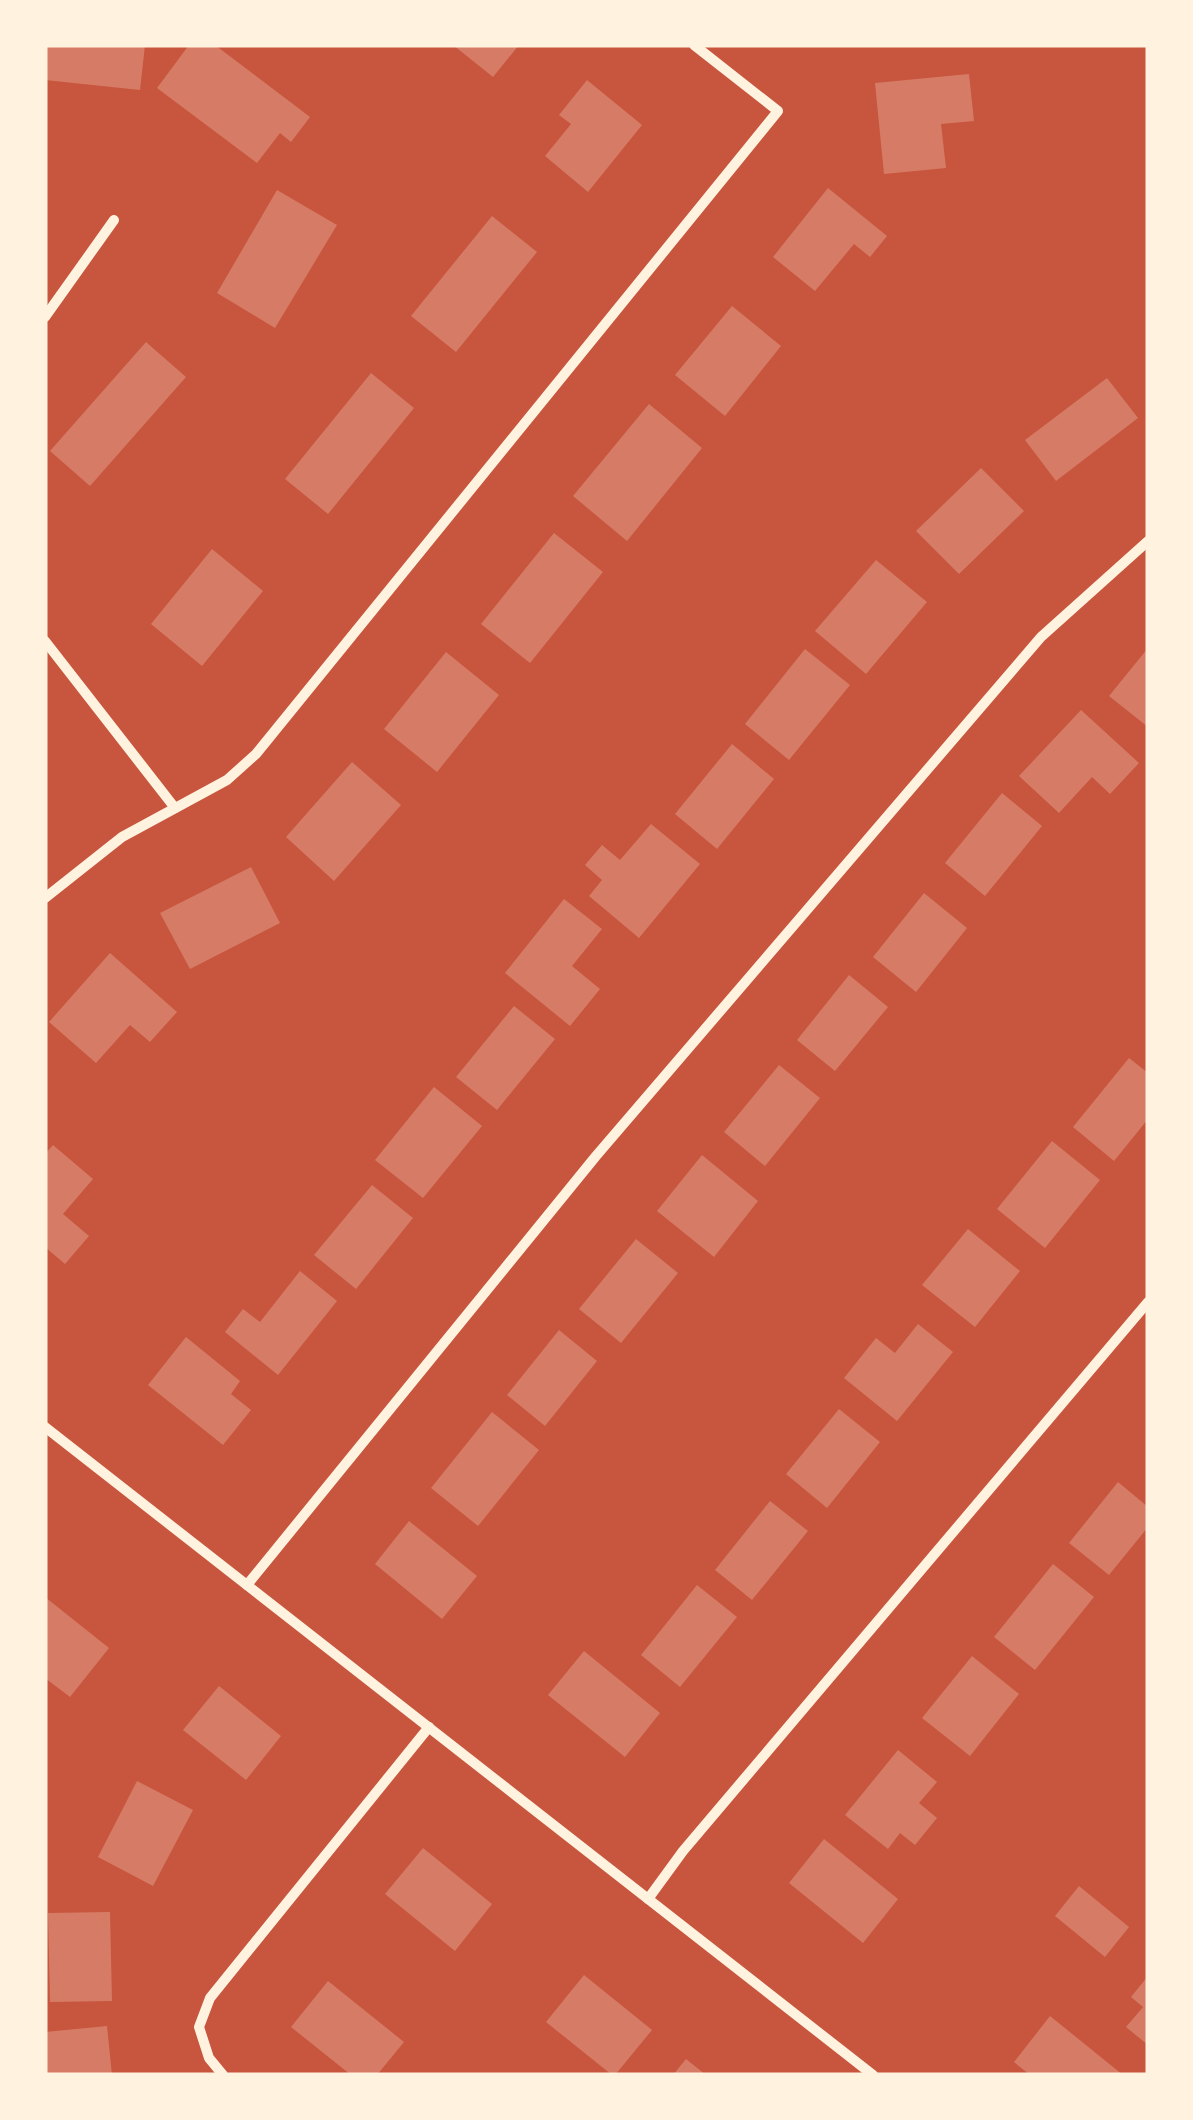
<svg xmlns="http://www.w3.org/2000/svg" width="1193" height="2120" font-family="'IBM Plex Sans',sans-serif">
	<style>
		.building { fill: #d67c66 }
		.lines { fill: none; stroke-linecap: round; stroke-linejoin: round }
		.minor { stroke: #fff3e0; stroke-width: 10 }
	</style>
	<rect width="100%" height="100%" fill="#c8553d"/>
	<g class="building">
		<polygon points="45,45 145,45 140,90 45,80"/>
		<polygon points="189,45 215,45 310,117 291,142 280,133 257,163 157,88"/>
		<polygon points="453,45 519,45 493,77"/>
		<polygon points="969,74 974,121 941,124 946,168 884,174 875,83"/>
		<polygon points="587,80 642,125 588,192 545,156 571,124 559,115"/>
		<polygon points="828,188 887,236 870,257 854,244 815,291 773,257"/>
		<polygon points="277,190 337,225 275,328 217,293"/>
		<polygon points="492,216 537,252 456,352 411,316"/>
		<polygon points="732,306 781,346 725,416 675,375"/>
		<polygon points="146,342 186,377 90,486 50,451"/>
		<polygon points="371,373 414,408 328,514 285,479"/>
		<polygon points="1107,378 1138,418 1056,481 1025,440"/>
		<polygon points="649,404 702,448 627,541 573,496"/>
		<polygon points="981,468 1024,511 959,574 916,531"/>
		<polygon points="554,533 603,572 530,663 481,624"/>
		<polygon points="212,549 263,591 202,666 151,624"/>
		<polygon points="876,560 927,602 866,674 815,631"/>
		<polygon points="1148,648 1148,727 1109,696"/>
		<polygon points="805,649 850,685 789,760 745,724"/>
		<polygon points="446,652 499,695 437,772 384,729"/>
		<polygon points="1081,710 1139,763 1110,794 1092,777 1059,813 1019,776"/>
		<polygon points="732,744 774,779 717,849 675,814"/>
		<polygon points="352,762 401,805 334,881 286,837"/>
		<polygon points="1002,793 1042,826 985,896 945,863"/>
		<polygon points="651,824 700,864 639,938 589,896 602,880 585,865 602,845 620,860"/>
		<polygon points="251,867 280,923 190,969 160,913"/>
		<polygon points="924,893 967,928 916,992 873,957"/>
		<polygon points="564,899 602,929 572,966 600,989 570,1026 505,973"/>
		<polygon points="110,953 177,1012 150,1042 130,1025 96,1063 49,1022"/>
		<polygon points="849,975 888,1007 835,1071 797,1040"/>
		<polygon points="514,1006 555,1039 497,1110 456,1077"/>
		<polygon points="1129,1058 1148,1073 1148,1119 1114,1161 1073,1127"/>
		<polygon points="779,1065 820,1098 765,1166 724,1132"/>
		<polygon points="434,1087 482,1126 423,1198 375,1160"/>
		<polygon points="1052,1141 1100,1180 1045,1248 997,1209"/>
		<polygon points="53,1145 93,1179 63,1214 89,1236 65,1264 45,1247 45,1154"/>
		<polygon points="702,1155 758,1201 714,1257 657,1211"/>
		<polygon points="372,1185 413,1218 356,1289 314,1255"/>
		<polygon points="968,1229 1020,1271 975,1327 922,1285"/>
		<polygon points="636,1239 678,1273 621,1343 579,1309"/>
		<polygon points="300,1271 337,1301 278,1375 225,1332 243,1309 260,1322"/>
		<polygon points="918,1324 953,1352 897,1421 844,1378 876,1338 895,1353"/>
		<polygon points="559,1330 597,1361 545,1426 507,1395"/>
		<polygon points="186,1337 240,1381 231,1394 251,1410 223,1445 148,1385"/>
		<polygon points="839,1409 880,1442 827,1508 786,1474"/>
		<polygon points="492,1412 539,1450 478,1526 431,1488"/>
		<polygon points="1118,1482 1148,1507 1148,1527 1109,1575 1069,1543"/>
		<polygon points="770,1501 808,1531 752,1600 715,1570"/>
		<polygon points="409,1521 477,1576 442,1619 375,1564"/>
		<polygon points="1053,1564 1094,1597 1035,1670 994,1637"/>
		<polygon points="697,1585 737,1617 680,1687 641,1655"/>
		<polygon points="45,1597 109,1648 70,1697 45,1678"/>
		<polygon points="584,1651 660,1713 625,1757 548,1695"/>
		<polygon points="972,1656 1019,1694 970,1756 922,1718"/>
		<polygon points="219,1686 281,1736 246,1780 183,1730"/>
		<polygon points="898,1750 937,1782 919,1803 937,1818 915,1845 900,1833 888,1849 845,1815"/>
		<polygon points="137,1781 193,1810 153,1886 98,1857"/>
		<polygon points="824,1839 898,1899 863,1943 789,1883"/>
		<polygon points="423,1848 492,1904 455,1951 385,1894"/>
		<polygon points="1079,1886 1129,1927 1105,1957 1055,1916"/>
		<polygon points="110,1912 112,2001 50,2002 48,1913"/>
		<polygon points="584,1975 652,2030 615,2075 612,2075 546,2022"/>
		<polygon points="1148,1976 1148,2045 1126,2027 1143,2007 1131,1997"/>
		<polygon points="328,1981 404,2042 377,2075 351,2075 291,2027"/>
		<polygon points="1050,2016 1123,2075 1030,2075 1014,2062"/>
		<polygon points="107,2026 112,2075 45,2075 45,2032"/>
		<polygon points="686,2059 706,2075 673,2075"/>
	</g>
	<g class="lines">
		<g class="minor">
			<polyline points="45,317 114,220"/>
			<polyline points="45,641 175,808"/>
			<polyline points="45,898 122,837 227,780 256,754 778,111 694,45"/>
			<polyline points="45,1427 873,2075"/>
			<polyline points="247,1585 596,1156 1041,637 1148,541"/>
			<polyline points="648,1899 683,1851 1148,1302"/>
			<polyline points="223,2075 209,2058 199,2027 210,1998 429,1727"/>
		</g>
	</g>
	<rect width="1193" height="2120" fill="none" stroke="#fff3e0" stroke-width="95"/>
</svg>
